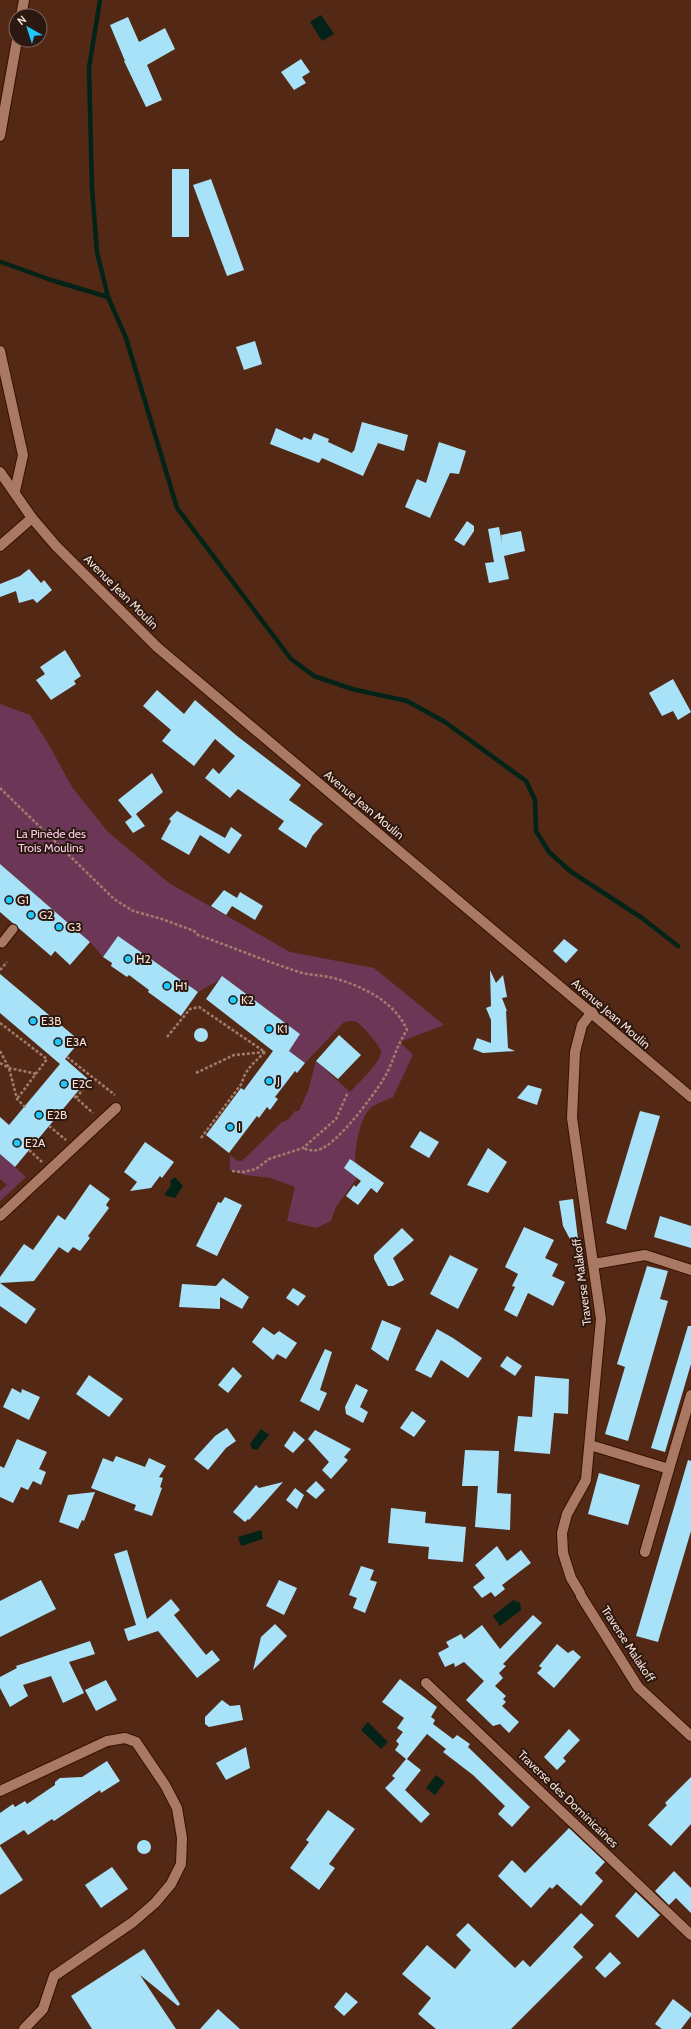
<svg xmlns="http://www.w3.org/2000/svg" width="691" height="2029" font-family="Cabin,sans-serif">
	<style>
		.green { fill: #6c3756 }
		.water { fill: #032318 }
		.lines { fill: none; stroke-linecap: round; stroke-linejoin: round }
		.stream { stroke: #032318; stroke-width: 4.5 }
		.building { fill: #a8e2f9 }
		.service-casing { stroke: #371000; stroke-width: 11 }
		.minor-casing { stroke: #371000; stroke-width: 12 }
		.tertiary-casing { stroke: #371000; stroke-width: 12 }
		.secondary-casing { stroke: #371000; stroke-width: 12 }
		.path { stroke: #a07d6c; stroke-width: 2.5; stroke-dasharray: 3 2; stroke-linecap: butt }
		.service { stroke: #a97963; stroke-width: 9 }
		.minor { stroke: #a97963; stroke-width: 10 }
		.tertiary { stroke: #a97963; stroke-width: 10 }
		.secondary { stroke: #a97963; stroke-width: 10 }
		.poi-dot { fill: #1dc9fc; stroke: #2b1810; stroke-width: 1.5 }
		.labels { text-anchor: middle; stroke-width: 4; stroke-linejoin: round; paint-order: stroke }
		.street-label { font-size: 12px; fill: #f9ded2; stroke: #2b1810 }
		.park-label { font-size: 12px; fill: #f9cde4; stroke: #2b1810 }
		.poi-label { font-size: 12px; fill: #f9ded2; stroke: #2b1810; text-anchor: start }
	</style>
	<rect width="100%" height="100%" fill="#532915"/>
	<g class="green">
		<path d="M0,704L30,715L49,745L72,787L108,832L169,883L290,952L374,968L444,1025L400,1042L413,1055L393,1097C386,1100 379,1103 373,1106C360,1115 355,1147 355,1161L360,1166V1174L336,1207L331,1221L316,1228L287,1221L295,1187L271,1178L244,1175L230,1170V1155L238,1161H242L282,1122L288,1120L295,1111H299L308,1091L316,1061L350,1092C358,1083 380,1064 381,1052C382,1048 363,1026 358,1023C353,1020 348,1021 343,1023L305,1063L289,1051L300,1034L222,977L218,981L198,992L118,936L103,957L90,942L0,864Z"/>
		<polygon points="0,1154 26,1177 0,1201 0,1191 7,1185 0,1179"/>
	</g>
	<g class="water">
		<polygon points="321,15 334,34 322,41 310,22"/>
		<polygon points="175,1177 183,1186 175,1198 164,1195 171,1185 170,1181"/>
		<polygon points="261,1429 269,1435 257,1450 252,1449 250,1444"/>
		<polygon points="261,1530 263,1539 241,1546 238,1537"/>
		<polygon points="513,1600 520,1603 521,1610 500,1626 493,1616"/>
		<polygon points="368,1722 388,1742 381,1749 361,1730"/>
		<polygon points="436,1775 445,1782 435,1795 426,1788"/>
	</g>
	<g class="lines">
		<g class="stream">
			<polyline points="100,0 89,68 92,188 97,252 108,297 126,338 177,508 291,659 314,676 352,689 407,701 445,722 526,781 535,800 536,831 549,852 570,871 642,918 678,946"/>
			<polyline points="1,262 51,280 108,297"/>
		</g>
	</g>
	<g class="building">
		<polygon points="128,17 139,42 165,28 175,49 147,65 162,100 146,107 124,61 125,61 110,25"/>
		<polygon points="301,59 310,72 302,77 306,83 294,90 281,72"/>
		<rect x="172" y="169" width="17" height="68"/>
		<polygon points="211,179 244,270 227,276 193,185"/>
		<polygon points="255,341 262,364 244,370 236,347"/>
		<polygon points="362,422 408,435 404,451 378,443 363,476 322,458 319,463 270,444 276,428 302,440 304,437 311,440 314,433 329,439 328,442 352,453 353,451 354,451"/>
		<polygon points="439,442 466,451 459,474 450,473 430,518 405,507 417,479 426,483"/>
		<polygon points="467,521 474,526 474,531 464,546 454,540"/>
		<polygon points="499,527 502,543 501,535 521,531 525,551 504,556 509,579 489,583 485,563 494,562 488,529"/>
		<polygon points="29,569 41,583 44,580 52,590 37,603 33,599 19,603 16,591 0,597 0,584 20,576"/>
		<polygon points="65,650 81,676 74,681 76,684 51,700 36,680 45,674 40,667"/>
		<polygon points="673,679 691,712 678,720 673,711 662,716 649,693"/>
		<polygon points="157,690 184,714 195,700 237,736 301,785 289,800 323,824 313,835 306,848 278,829 284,821 238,789 230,798 205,778 213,768 219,774 235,756 215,739 194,766 162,741 171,730 143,706"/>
		<polygon points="152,773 163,792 136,814 145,826 133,833 125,822 132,817 118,800"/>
		<polygon points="177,811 225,838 231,827 242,835 229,854 200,835 189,855 161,839 171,821 169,819"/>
		<polygon points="0,864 90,942 70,965 55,951 51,956 0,912"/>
		<polygon points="224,890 237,898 240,892 263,906 255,920 232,906 226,915 211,906"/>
		<polygon points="118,936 198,992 181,1016 148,992 149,990 129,975 127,977 111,966 112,963 103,957"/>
		<polygon points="564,939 578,950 566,963 553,951"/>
		<polygon points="490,970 496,983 503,975 507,997 502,998 507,1011 506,1011 508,1048 515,1051 483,1053 473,1049 477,1038 491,1043 491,1020 486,1008 491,1006"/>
		<polygon points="0,974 80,1041 65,1059 88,1079 15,1167 0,1154 0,1117 9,1125 60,1064 0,1013"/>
		<polygon points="222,976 300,1034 289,1051 305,1063 297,1073 295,1071 275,1097 278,1099 270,1110 267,1107 259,1118 257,1116 229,1153 206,1135 241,1088 244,1090 273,1051 206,999"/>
		<circle cx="201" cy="1035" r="7"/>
		<polygon points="339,1035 361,1055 338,1079 316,1061"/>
		<polygon points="528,1085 542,1089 537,1105 517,1098"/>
		<polygon points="640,1111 660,1116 626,1230 606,1223"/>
		<polygon points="420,1131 439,1142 429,1158 410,1147"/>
		<polygon points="145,1142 174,1162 162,1178 160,1176 151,1188 130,1191 137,1182 124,1172"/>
		<polygon points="488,1148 507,1162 488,1193 467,1185"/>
		<polygon points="350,1159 384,1183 377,1193 371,1188 358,1205 346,1196 354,1185 356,1187 361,1181 344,1168"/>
		<polygon points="90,1184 110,1199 106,1205 109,1208 88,1236 90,1238 80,1251 73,1247 68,1253 59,1247 34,1281 0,1283 0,1277 24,1244 33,1250 58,1215 65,1220"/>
		<polygon points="225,1197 242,1205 217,1256 196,1246 218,1202 221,1203"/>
		<polygon points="573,1199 580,1255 579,1256 563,1226 559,1201"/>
		<polygon points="660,1216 691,1226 691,1248 654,1237"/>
		<polygon points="524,1227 554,1240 545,1258 558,1264 552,1276 565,1282 553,1306 528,1293 517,1317 504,1310 515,1287 512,1286 518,1274 505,1267"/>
		<polygon points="402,1228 414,1240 393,1258 404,1280 393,1286 388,1286 374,1259 374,1255"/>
		<polygon points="450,1255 478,1269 458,1309 430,1294"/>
		<polygon points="647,1266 668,1271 660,1299 668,1301 628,1441 605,1434 625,1367 617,1364"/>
		<polygon points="223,1278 249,1297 242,1309 220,1297 220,1309 179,1307 182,1284 216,1286"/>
		<polygon points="0,1283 36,1309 26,1324 0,1306"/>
		<polygon points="293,1288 306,1296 298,1306 286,1298"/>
		<polygon points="382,1320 401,1328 388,1361 371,1349"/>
		<polygon points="688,1326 691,1326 691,1364 665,1452 651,1448"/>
		<polygon points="263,1327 274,1335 279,1331 297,1343 286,1359 277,1354 273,1360 252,1342"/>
		<polygon points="437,1329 453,1338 482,1358 468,1378 441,1360 431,1378 415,1370"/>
		<polygon points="325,1349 332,1352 320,1390 327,1393 319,1411 300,1401"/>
		<polygon points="507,1356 522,1366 515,1376 500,1366"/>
		<polygon points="233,1367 242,1376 228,1393 218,1385"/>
		<polygon points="89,1375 123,1399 109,1417 76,1394"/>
		<polygon points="535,1376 569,1379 568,1414 554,1413 550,1454 514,1451 518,1416 532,1417"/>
		<polygon points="356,1384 368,1390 360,1407 368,1412 363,1423 346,1414 345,1407"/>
		<polygon points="12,1388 21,1393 22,1389 40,1397 29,1420 3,1407"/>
		<polygon points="412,1411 426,1421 414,1437 400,1428"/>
		<polygon points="227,1428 236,1441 226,1448 208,1470 194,1459 215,1436"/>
		<polygon points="315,1430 351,1449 344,1457 348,1460 331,1479 322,1470 329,1462 308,1439"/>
		<polygon points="294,1431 305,1440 293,1453 284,1446"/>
		<polygon points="17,1439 47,1452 39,1469 46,1472 41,1485 33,1481 28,1490 21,1487 13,1503 0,1497 0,1466 4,1468"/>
		<polygon points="465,1450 499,1451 497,1493 511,1494 510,1530 475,1527 478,1486 462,1486"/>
		<polygon points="116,1456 145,1467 149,1458 166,1466 159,1477 163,1478 160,1487 162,1488 152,1516 134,1510 136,1505 91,1488 103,1458 113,1462"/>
		<polygon points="688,1460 691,1461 691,1531 658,1642 636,1636"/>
		<polygon points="599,1473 640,1485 628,1525 588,1514"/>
		<polygon points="316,1481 325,1490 316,1499 306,1491"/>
		<polygon points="283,1482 249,1520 248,1519 245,1522 233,1512 256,1485 259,1488"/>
		<polygon points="295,1488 304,1495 297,1509 286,1500"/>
		<polygon points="95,1492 84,1521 82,1520 78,1529 59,1522 68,1495"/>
		<polygon points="391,1508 426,1512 425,1523 466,1527 463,1562 428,1559 429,1547 388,1543"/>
		<polygon points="497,1546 507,1561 521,1550 531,1563 502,1585 505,1589 495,1597 491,1592 482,1598 473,1587 485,1578 475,1565"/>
		<polygon points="127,1550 147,1619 171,1599 180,1610 174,1615 206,1655 212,1650 220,1660 197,1678 158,1631 128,1641 124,1629 136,1625 114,1554"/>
		<polygon points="361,1566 374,1570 370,1580 377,1582 365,1613 353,1608 357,1598 349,1595"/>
		<polygon points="41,1580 56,1609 0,1637 0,1601"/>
		<polygon points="279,1580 297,1588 284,1615 266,1606"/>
		<polygon points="533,1615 542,1623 503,1664 506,1666 499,1673 503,1678 495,1686 506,1696 503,1699 506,1702 502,1706 519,1722 509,1733 500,1724 493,1726 466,1700 484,1681 464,1662 455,1667 454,1663 445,1667 438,1653 449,1647 446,1642 461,1634 464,1639 482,1625 500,1649"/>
		<polygon points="275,1624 287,1636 253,1670 261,1637"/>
		<polygon points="90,1641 95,1654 69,1662 84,1693 63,1703 51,1676 23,1685 28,1696 10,1707 0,1688 0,1677 17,1668 16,1666"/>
		<polygon points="557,1644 568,1653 573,1650 581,1657 554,1688 537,1673 542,1668 539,1666"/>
		<polygon points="400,1679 437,1707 431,1717 435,1720 433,1724 453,1739 457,1735 470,1744 468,1747 530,1807 512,1827 498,1814 505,1806 473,1775 443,1752 446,1749 427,1734 407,1759 421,1770 405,1790 430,1814 421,1823 385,1788 395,1778 392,1776 406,1759 395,1750 399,1744 396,1741 403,1732 397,1728 404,1718 382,1702"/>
		<polygon points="106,1680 117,1700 96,1711 85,1690"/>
		<polygon points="222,1700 230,1706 240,1705 243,1720 209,1727 205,1724 205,1717"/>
		<polygon points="569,1729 580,1740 563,1758 566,1761 557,1770 544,1757"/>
		<polygon points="246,1747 250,1768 226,1780 216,1763"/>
		<polygon points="107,1761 120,1781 101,1793 100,1790 54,1821 52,1819 28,1835 24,1830 0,1845 0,1813 13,1804 15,1807 25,1801 27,1804 55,1785 55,1782 60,1778 82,1777"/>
		<polygon points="691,1777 691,1824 671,1846 648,1825 667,1805 665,1803"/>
		<polygon points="328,1810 355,1829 329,1864 335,1868 319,1890 290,1868 309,1842 306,1840"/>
		<polygon points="569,1828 605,1862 595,1873 603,1881 581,1906 557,1884 552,1889 550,1887 531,1908 498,1876 512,1860 525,1873"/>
		<circle cx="144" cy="1847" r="7"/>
		<polygon points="0,1846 23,1880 0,1895"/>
		<polygon points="112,1867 128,1889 101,1908 85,1885"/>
		<polygon points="674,1871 691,1888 691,1913 676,1898 669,1905 655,1891"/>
		<polygon points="636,1892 660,1915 638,1938 615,1916"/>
		<polygon points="581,1913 594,1925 573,1947 583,1957 511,2029 436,2029 418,2014 431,1998 402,1974 427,1945 455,1969 471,1950 456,1935 468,1923 515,1968 523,1960 530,1967"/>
		<polygon points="144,1949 180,2004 178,2006 140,1975 176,2029 92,2029 71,1996"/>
		<polygon points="610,1952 621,1963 605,1978 595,1968"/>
		<polygon points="346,1992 358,2002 344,2016 334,2007"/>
		<polygon points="673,1999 691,2013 691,2016 681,2029 662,2029 655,2024"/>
		<polygon points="218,2009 240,2029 200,2029"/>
	</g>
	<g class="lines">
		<defs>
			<polyline id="service" points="2,943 13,929"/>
			<g id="minor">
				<polyline points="0,1216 116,1108"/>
				<polyline points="594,1264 645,1255 691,1270"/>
				<polyline points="590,1445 669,1469 691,1395"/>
				<polyline points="645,1552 669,1469"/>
				<polyline points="580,1593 571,1578 563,1553 562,1533 567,1514 586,1480 601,1319 572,1118 575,1052 582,1025 592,1012"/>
				<polyline points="581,1596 638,1687 691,1736"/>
				<polyline points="426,1683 691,1935"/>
				<polyline points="0,1791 107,1741 125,1738 136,1742 165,1785 177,1808 182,1838 181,1864 171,1884 155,1903 133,1922 54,1976 43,2009 24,2029"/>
			</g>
			<g id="tertiary">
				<polyline points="21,16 24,0"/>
				<polyline points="0,136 17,40"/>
				<polyline points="0,351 23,455 15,491"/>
				<polyline points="0,546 32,518"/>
			</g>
			<polyline id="secondary" points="0,472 32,518 56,546 157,647 691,1097"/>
		</defs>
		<use href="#service" class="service-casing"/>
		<use href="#minor" class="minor-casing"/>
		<use href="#tertiary" class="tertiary-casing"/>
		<use href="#secondary" class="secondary-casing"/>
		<g class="path">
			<path d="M0,788L114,899L133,911L162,919L194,931L198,935C232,947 265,961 299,972C309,975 319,975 329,977C359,984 395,1001 407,1030C396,1046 393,1064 383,1080C372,1097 337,1145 318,1150C313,1151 308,1150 303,1148"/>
			<polyline points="0,970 7,962"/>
			<polyline points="0,1023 47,1059 17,1099"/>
			<polyline points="167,1037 190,1009 199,1007 265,1052"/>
			<polyline points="0,1051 9,1068 17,1099 25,1107"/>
			<polyline points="67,1057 115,1095"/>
			<polyline points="0,1063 9,1068 37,1074"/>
			<polyline points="196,1073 234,1055 265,1052"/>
			<polyline points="74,1096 93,1113"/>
			<polyline points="76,1098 88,1083"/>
			<polyline points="49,1126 66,1140"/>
			<path d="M201,1138L242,1083C245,1069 255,1062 265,1052"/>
			<polyline points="29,1150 42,1162"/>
			<polyline points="232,1171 244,1172 256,1169 269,1159 303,1148 336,1119 348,1092"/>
		</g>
		<use href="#service" class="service"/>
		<use href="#minor" class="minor"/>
		<use href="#tertiary" class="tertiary"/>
		<use href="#secondary" class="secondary"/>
	</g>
	<g class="poi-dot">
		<circle cx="9" cy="900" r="4"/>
		<circle cx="31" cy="915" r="4"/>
		<circle cx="59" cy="927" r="4"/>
		<circle cx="128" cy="959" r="4"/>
		<circle cx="167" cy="986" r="4"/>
		<circle cx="233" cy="1000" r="4"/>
		<circle cx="33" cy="1021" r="4"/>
		<circle cx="269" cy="1029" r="4"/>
		<circle cx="58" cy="1042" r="4"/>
		<circle cx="269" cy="1081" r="4"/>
		<circle cx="64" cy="1084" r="4"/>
		<circle cx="39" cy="1115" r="4"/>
		<circle cx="230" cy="1127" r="4"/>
		<circle cx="17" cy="1143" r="4"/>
	</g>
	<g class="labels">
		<g class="street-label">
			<text transform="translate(121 592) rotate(45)" y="4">Avenue Jean Moulin</text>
			<text transform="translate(364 805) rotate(40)" y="4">Avenue Jean Moulin</text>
			<text transform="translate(611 1014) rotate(41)" y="4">Avenue Jean Moulin</text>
			<text transform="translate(582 1282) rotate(-97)" y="4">Traverse Malakoff</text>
			<text transform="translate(628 1644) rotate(57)" y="4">Traverse Malakoff</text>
			<text transform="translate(568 1799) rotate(44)" y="4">Traverse des Dominicaines</text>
		</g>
		<g class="park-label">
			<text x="51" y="838">La Pinède des<tspan x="51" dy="14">Trois Moulins</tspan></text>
		</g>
		<g class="poi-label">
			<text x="17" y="904">G1</text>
			<text x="39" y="919">G2</text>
			<text x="67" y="931">G3</text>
			<text x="136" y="963">H2</text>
			<text x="175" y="990">H1</text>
			<text x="241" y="1004">K2</text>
			<text x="41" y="1025">E3B</text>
			<text x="277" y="1033">K1</text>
			<text x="66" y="1046">E3A</text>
			<text x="277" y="1085">J</text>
			<text x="72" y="1088">E2C</text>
			<text x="47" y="1119">E2B</text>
			<text x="238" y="1131">I</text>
			<text x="25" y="1147">E2A</text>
		</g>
	</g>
	<g transform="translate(28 28) rotate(321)"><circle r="19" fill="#2b1810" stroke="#7d675e"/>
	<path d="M0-3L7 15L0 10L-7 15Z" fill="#1dc9fc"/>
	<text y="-6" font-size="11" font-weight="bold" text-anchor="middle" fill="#f9ded2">N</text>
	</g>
</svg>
